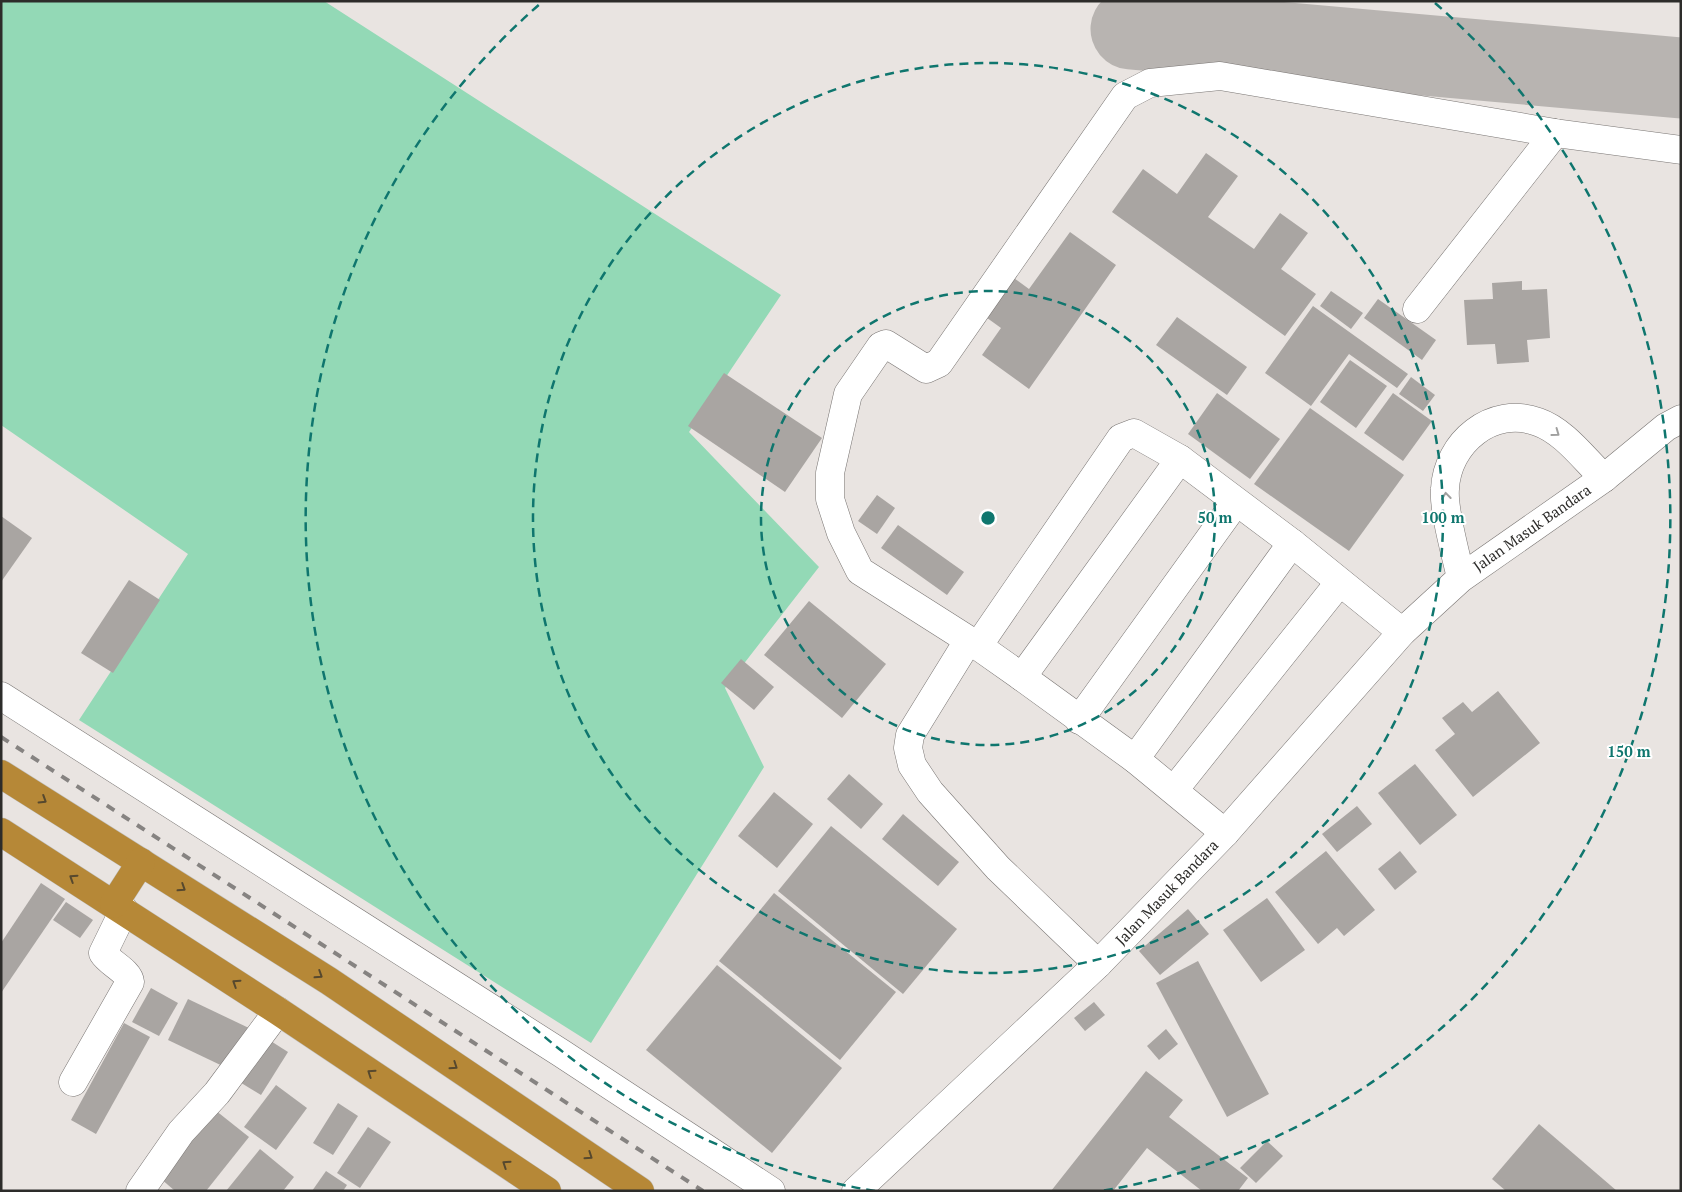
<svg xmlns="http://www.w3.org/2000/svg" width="1682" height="1192" font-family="'PT Serif',serif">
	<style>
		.green { fill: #93d9b6 }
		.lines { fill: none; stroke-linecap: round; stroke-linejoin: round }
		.taxiway { stroke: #b8b4b1; stroke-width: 81 }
		.building { fill: #a9a5a2 }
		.minor-casing { stroke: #797573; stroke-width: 29 }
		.highway-casing { stroke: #c0c0bf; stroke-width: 29 }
		.minor { stroke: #fff; stroke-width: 28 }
		.highway { stroke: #b68837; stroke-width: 28 }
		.rail { stroke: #868381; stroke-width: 4; stroke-dasharray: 9 9; stroke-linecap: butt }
		.oneway { stroke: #a0a09f }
		.oneway2 { stroke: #56482e }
		.ring { fill: none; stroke: #0f766e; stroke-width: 2.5; stroke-dasharray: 9 6 }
		.labels { text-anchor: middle; stroke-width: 4; stroke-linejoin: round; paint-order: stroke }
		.street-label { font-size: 15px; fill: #2d2c2a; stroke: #fff }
		.centre { fill: #0f766e; stroke: #fff; stroke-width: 2.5 }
		.ring-label { font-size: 15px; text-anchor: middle; font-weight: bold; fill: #0f766e; stroke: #fff; stroke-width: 4; stroke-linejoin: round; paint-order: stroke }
	</style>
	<rect width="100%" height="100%" fill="#e9e4e1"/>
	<polygon class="green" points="1,1 324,1 781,295 689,432 819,567 725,688 764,767 591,1043 79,720 188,554 1,425"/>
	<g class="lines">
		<polyline class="taxiway" points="1131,29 1681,78"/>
	</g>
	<g class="building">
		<polygon points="1206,153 1238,176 1208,217 1254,249 1280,213 1308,233 1281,269 1316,294 1285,336 1112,212 1143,169 1177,194"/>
		<polygon points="1070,232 1116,265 1029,389 982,355 1001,328 983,315 1011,276 1029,289"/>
		<polygon points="1522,281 1522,290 1547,289 1550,338 1527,340 1529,362 1497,364 1495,344 1467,345 1464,300 1493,299 1492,283"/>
		<polygon points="1331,291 1363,313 1351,329 1320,306"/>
		<polygon points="1378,299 1436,340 1422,360 1364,318"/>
		<polygon points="1313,306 1408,374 1397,388 1349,354 1311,406 1265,373"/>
		<polygon points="1177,317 1247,367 1227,395 1156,345"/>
		<polygon points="1350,360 1387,386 1356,428 1320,402"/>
		<polygon points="724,373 822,438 785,492 688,426"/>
		<polygon points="1411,377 1435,395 1423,411 1399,394"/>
		<polygon points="1217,393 1280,439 1250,479 1188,434"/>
		<polygon points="1393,393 1432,421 1403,461 1364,433"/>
		<polygon points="1310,408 1404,475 1349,551 1254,484"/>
		<polygon points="877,495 895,508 877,534 858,521"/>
		<polygon points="1,516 32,538 1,582"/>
		<polygon points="898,525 964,572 947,595 881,548"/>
		<polygon points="129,580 160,600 113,673 81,653"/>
		<polygon points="809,601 886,664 842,718 764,655"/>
		<polygon points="741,659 774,687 754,710 721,683"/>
		<polygon points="1498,691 1540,743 1473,797 1435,750 1455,734 1442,718 1463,702 1472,712"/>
		<polygon points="1415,764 1457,815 1420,845 1378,793"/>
		<polygon points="849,774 883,804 861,829 827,799"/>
		<polygon points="774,792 813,824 777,868 738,836"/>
		<polygon points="1357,806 1372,824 1337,852 1322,834"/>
		<polygon points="903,814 959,862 938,886 882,839"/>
		<polygon points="831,826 957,929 903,994 778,891"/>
		<polygon points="1326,851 1375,910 1344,936 1337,928 1318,944 1275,892"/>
		<polygon points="1400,851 1417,872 1395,890 1378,869"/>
		<polygon points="41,883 65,899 1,993 1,943"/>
		<polygon points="774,893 896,992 840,1060 719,961"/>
		<polygon points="1267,898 1305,950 1261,982 1223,930"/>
		<polygon points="66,902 93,920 80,938 53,920"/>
		<polygon points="1188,909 1209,934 1160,975 1139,951"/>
		<polygon points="1198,961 1269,1094 1227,1117 1156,983"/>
		<polygon points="717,965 842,1068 772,1153 646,1050"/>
		<polygon points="151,988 178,1003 159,1036 132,1022"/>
		<polygon points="188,999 251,1029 231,1070 168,1040"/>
		<polygon points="1094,1002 1105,1015 1085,1031 1074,1018"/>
		<polygon points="124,1023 150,1037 96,1134 71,1120"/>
		<polygon points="1166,1029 1178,1044 1159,1060 1147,1046"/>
		<polygon points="266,1038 288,1052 261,1095 238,1081"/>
		<polygon points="1146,1071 1183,1100 1169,1117 1248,1178 1238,1191 1202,1191 1147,1148 1113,1191 1051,1191"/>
		<polygon points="276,1085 307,1108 276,1150 244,1127"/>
		<polygon points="338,1103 358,1116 333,1155 313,1143"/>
		<polygon points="215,1110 249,1137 206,1191 175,1191 160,1178"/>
		<polygon points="1539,1124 1617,1191 1506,1191 1492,1179"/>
		<polygon points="368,1127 391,1142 360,1188 337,1173"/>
		<polygon points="1267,1141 1283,1156 1256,1183 1240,1168"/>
		<polygon points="260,1149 294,1177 283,1191 226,1191"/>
		<polygon points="326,1171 347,1185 343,1191 312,1191"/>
	</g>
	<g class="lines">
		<defs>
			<g id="minor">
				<polyline points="1417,309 1555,133"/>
				<polyline points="1604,478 1666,427 1681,419"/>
				<polyline points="968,641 910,735 908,748 912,765 930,792 998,868 1098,964"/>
				<polyline points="978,646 1121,438 1134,433 1180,459 1292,543 1402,632"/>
				<polyline points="1022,677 1180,459"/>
				<polyline points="1,696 561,1053 771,1191"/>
				<polyline points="1079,720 1236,502"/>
				<polyline points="1135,759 1292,543"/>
				<polyline points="1174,790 1339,583"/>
				<polyline points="1225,833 1135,759 1022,677 978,646 860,571 841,533 830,499 830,473 848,394 881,346 886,344 926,369 939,363 1125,96 1150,83 1220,76 1555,133 1681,150"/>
				<path d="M73,1082L130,982C129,971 109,963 103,953L124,910"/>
				<polyline points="140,1191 181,1132 217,1093 278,1011"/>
				<path id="s1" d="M856,1191L1098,964L1225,833L1402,632L1461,578L1604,478C1584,459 1564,431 1538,422C1492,405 1447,443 1445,489C1443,510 1456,555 1461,578"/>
			</g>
			<g id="highway">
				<polyline points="1,774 329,981 640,1191"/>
				<polyline points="1,832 278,1011 547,1191"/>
				<polyline points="114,904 141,862"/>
			</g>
		</defs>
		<use href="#minor" class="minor-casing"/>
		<use href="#highway" class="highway-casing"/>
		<use href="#minor" class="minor"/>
		<use href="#highway" class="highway"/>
		<polyline class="rail" points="1,737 703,1191"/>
	</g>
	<defs><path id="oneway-chevron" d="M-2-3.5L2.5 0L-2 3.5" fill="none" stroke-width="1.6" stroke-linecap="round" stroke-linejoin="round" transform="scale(1.25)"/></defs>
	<g class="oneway">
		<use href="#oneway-chevron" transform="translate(1556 433) rotate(36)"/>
		<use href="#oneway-chevron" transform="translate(1446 496) rotate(-97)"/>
	</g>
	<g class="oneway2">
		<use href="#oneway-chevron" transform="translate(43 800) rotate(32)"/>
		<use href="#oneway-chevron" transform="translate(73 878) rotate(-147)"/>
		<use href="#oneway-chevron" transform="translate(182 888) rotate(33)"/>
		<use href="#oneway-chevron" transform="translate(319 975) rotate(33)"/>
		<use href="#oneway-chevron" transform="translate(236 983) rotate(-147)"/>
		<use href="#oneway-chevron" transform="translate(454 1066) rotate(34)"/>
		<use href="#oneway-chevron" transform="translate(371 1073) rotate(-146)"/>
		<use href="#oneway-chevron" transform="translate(589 1156) rotate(34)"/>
		<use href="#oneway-chevron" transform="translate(506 1164) rotate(-146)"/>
	</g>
	<g class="ring">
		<circle cx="988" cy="518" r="227"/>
		<circle cx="988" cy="518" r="455"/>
		<path d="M875 1191A682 682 0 0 1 541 3M1435 3A682 682 0 0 1 1101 1191"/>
	</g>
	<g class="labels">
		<g class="street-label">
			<text dy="5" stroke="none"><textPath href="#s1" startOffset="949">Jalan Masuk Bandara</textPath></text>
			<text dy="5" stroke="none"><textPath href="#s1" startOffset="431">Jalan Masuk Bandara</textPath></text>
		</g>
	</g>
	<circle cx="988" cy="518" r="8" class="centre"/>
	<g class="ring-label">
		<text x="1215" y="523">50 m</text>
		<text x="1443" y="523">100 m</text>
		<text x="1629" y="757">150 m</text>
	</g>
	<rect width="1682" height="1192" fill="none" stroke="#2d2c2a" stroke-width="5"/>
</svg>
